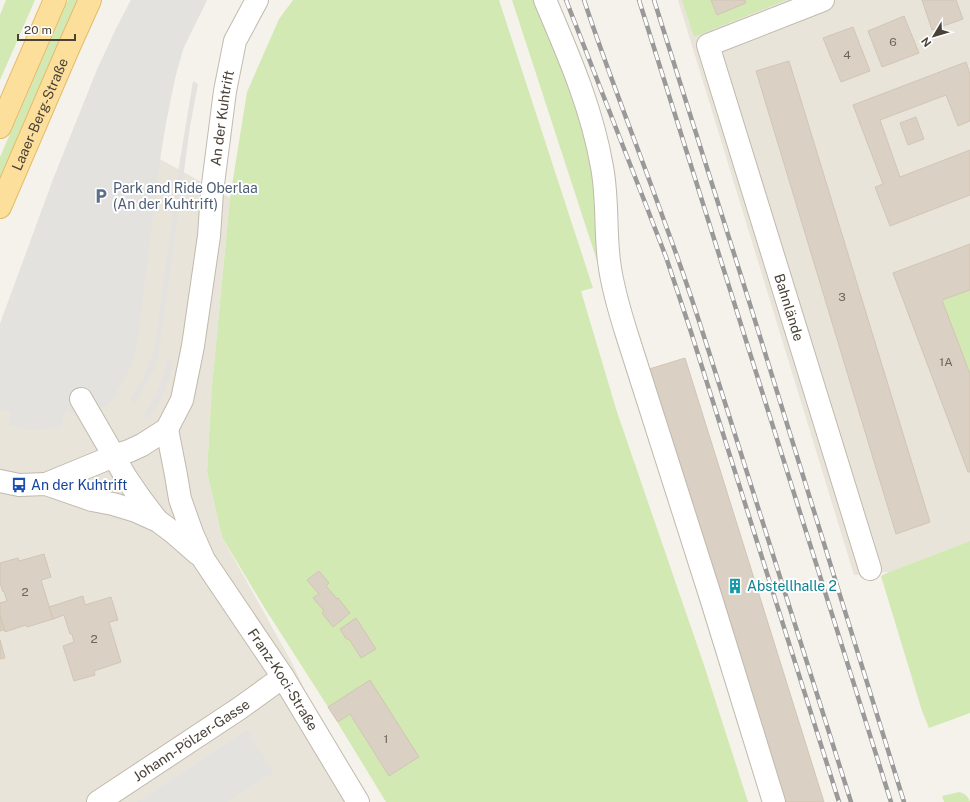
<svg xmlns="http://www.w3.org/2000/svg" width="970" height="802" font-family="'Public Sans',sans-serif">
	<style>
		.residential { fill: #e9e4d9 }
		.green { fill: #d2e9b4 }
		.parking { fill: #e4e2df }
		.building { fill: #dad0c3; stroke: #d2c5b3 }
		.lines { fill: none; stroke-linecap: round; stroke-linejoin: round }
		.minor-casing { stroke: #c1b9ad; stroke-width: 24 }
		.major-casing { stroke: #e4bc6a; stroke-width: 24 }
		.minor { stroke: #fff; stroke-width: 22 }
		.major { stroke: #fddf9c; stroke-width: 22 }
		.rail-casing { stroke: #999; stroke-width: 4.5 }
		.rail { stroke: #fff; stroke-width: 3; stroke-dasharray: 9; stroke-linecap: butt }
		.labels { text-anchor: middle; stroke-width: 4; stroke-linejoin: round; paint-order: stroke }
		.number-label { font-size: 12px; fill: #6e665b }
		.street-label { font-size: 14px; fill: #4a4238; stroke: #fff }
		.service-label { font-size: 14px; fill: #4e5e75; stroke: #fff; text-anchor: start }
		.transit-label { font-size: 14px; fill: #164399; stroke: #fff; text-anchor: start }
		.culture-label { font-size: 14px; fill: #0d838f; stroke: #fff; text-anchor: start }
	</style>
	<rect width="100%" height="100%" fill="#f5f2eb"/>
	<g class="residential">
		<polygon points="131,0 207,0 183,49 175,78 166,122 160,159 230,198 212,386 207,472 222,537 292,663 358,802 0,802 0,324 54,177 97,70 115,31"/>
		<polygon points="678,0 970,0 970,541 889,572 854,575"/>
	</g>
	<g class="green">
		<polygon points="6,0 35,0 0,80 0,15"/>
		<polygon points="68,0 80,0 0,182 0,157"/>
		<polygon points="293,0 499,0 593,288 581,291 617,412 704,665 748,802 386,802 328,707 264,607 222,537 207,472 212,386 230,198 247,92 279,19"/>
		<polygon points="512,0 537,0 580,117 595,184 603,279"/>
		<polygon points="682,0 786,0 694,37"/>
		<polygon points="970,290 970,374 942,300"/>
		<polygon points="970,541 970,713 929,728 922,711 881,576 889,572"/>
		<path d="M959,792C964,793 969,797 970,802H944L942,796Z"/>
	</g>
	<g class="parking">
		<polygon points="131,0 207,0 183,49 175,78 166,122 160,159 137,346 132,362 124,380 111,402 81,421 73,413 67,411 63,417 63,426 52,429 30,430 9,426 11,411 4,410 0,412 0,324 54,177 97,70 115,31"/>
		<polygon points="193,81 198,84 190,127 159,353 155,368 135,403 130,399 143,378 156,345 157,329 171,227 178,172"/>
		<polygon points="167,359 173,360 171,371 163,395 149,418 144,415 155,396 164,375"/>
		<polygon points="247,730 274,772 227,802 137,802"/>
	</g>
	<g class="building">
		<polygon points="711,0 745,0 746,3 717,15"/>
		<polygon points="922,0 956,0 963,19 932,30"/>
		<polygon points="904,16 919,53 882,67 868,31"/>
		<polygon points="853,27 870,71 841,82 823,38"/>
		<polygon points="789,61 930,522 896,534 756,71"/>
		<polygon points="966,62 970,74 970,121 958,126 946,95 880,120 900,177 970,150 970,195 890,226 875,187 883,184 853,105"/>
		<polygon points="916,117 924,139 908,145 900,123"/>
		<polygon points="970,244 970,290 942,300 970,374 970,472 968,472 893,273"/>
		<polygon points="685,358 824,802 781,802 646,370"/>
		<polygon points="44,554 51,577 41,580 53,619 27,627 26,625 5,632 0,615 0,603 7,601 4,591 3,592 0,583 0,563 18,558 19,561"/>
		<polygon points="319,571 329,583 326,586 337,599 338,598 350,613 333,627 322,613 324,611 313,598 319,594 307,580"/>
		<polygon points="83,596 85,605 111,597 118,620 109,622 121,662 94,671 95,675 74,681 63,646 74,642 72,634 70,634 64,615 53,619 49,607"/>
		<polygon points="0,615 4,630 0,631"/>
		<polygon points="356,618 376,649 361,658 349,639 346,639 340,629"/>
		<polygon points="0,640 5,658 0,659"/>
		<polygon points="370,680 419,757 389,776 350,714 338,722 328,707"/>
	</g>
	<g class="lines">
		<defs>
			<g id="minor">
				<path d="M545,0C568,54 592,108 602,167C608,198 605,230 609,261C612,287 620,313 628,338L711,598L774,802"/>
				<path id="s1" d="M823,0L708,45L870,569"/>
				<polyline points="81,399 114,456 125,476 140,498 156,519"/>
				<path id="s2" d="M167,429L176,475L180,499L192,533L204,560L283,677L358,802"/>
				<polyline points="0,481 19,485 46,484 92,500 113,504 136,511 158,521 174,533 198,554"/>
				<path id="s3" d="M46,484L114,456L129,451L142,445L167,429L182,400L193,346L209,236L212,192L225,91L235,41L257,0"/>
				<path id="s4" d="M98,802L240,708L283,677"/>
			</g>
			<g id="major">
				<polyline points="0,127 55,0"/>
				<path id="s5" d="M0,207L68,49L90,0"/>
			</g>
		</defs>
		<use href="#minor" class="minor-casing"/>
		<use href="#major" class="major-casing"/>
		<use href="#minor" class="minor"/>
		<use href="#major" class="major"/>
		<defs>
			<g id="rail">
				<polyline points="566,0 644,200 666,257 691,332 839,802"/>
				<path d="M584,0C609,76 639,150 666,226C681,266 695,308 708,349L851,802"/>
				<polyline points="639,0 891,802"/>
				<polyline points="654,0 748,298 904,802"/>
			</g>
		</defs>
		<use href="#rail" class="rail-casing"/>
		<use href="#rail" class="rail"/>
	</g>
	<defs>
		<symbol id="parking-bare" viewBox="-9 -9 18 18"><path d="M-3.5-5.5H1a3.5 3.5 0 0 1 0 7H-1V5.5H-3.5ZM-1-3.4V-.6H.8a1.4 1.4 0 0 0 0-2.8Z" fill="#5c6f8a" stroke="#fff" stroke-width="2.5" paint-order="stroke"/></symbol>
		<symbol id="bus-bare" viewBox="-9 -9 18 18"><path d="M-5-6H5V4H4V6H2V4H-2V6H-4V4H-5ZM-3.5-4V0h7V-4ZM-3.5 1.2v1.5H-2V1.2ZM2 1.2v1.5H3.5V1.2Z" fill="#1a4fb4" stroke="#fff" stroke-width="2.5" paint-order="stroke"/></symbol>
		<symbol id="building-bare" viewBox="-9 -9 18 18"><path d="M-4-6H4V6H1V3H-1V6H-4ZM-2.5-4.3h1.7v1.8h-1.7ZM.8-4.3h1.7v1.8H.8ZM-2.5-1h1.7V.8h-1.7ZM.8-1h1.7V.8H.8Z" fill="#0f9aa8" stroke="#fff" stroke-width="2.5" paint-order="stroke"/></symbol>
	</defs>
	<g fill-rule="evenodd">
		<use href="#parking-bare" x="90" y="185" width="22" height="22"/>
		<use href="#bus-bare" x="8" y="474" width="22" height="22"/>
		<use href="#building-bare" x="724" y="575" width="22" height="22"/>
	</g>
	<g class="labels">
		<g class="number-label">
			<text x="893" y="46">6</text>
			<text x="847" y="59">4</text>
			<text x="842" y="301">3</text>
			<text x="946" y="366">1A</text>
			<text x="25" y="596">2</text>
			<text x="94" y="643">2</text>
			<text x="386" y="743">1</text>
		</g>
		<g class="street-label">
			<text dy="5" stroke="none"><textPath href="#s5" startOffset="101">Laaer-Berg-Straße</textPath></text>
			<text dy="5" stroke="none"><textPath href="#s3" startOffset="451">An der Kuhtrift</textPath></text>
			<text dy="5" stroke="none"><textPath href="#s1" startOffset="398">Bahnlände</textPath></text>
			<text dy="5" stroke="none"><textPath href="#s2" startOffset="280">Franz-Koci-Straße</textPath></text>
			<text dy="5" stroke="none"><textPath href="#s4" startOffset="112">Johann-Pölzer-Gasse</textPath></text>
		</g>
		<g class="service-label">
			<text x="113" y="193">Park and Ride Oberlaa<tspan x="113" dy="16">(An der Kuhtrift)</tspan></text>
		</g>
		<g class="transit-label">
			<text x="31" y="490">An der Kuhtrift</text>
		</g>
		<g class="culture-label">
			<text x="747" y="591">Abstellhalle 2</text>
		</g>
	</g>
	<g transform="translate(934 36) rotate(232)" stroke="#ffffff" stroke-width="3" paint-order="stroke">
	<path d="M0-3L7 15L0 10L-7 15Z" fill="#4a4238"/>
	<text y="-6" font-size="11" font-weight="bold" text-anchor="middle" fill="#4a4238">N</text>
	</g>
	<path d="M18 34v6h57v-6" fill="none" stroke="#4a4238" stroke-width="2"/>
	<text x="24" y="34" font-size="12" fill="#4a4238" stroke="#ffffff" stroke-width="3" paint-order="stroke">20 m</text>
</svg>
